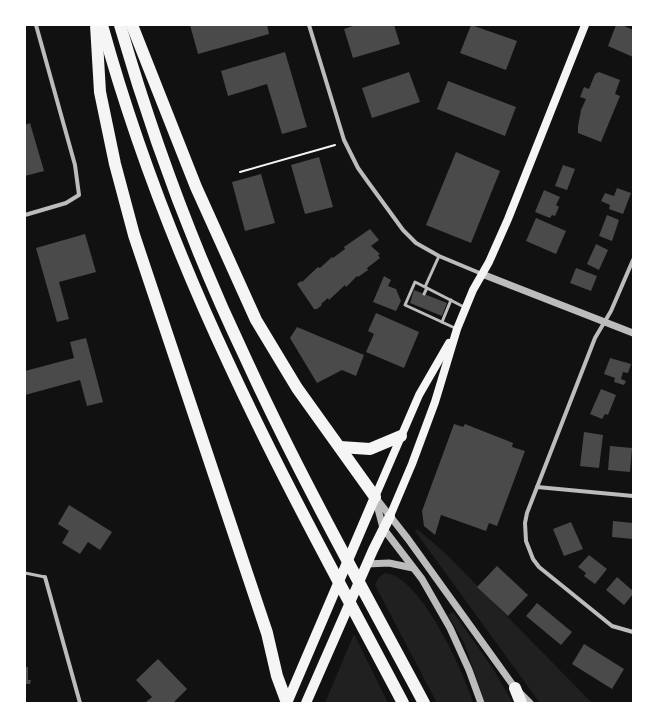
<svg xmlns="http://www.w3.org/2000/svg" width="658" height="728" font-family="'DejaVu Sans',sans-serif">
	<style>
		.green { fill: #202020 }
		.building { fill: #4a4a4a }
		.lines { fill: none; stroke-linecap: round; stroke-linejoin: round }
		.path { stroke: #f5f5f5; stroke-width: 2 }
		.service { stroke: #bcbcbc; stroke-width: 3 }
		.minor { stroke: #bcbcbc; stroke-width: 4 }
		.tertiary { stroke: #bcbcbc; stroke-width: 7 }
		.secondary { stroke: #f5f5f5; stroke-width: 8 }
		.primary { stroke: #f5f5f5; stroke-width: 10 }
		.motorway { stroke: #f5f5f5; stroke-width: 12 }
	</style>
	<rect width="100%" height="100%" fill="#111"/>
	<g class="green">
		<polygon points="417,529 444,552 592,703 540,703 415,531"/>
		<path d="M385,573C420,575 464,673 473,703H437L375,585L379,577Z"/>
		<polygon points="453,612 492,667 513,703 485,703 464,643 448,615"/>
		<polygon points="354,634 388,703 325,703"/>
	</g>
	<g class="building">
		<polygon points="190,25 267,25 269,34 198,54"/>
		<polygon points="356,25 394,25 400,44 353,58 344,29"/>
		<polygon points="471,25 517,41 506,70 460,53"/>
		<polygon points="616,25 622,25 633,30 633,57 608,46"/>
		<polygon points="285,52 307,127 282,134 267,84 228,96 221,71"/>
		<polygon points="409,72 420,102 372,118 362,88"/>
		<polygon points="599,72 620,80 615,94 620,96 601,142 578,133 578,126 581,110 586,99 580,97 584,87 589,89 595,74"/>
		<polygon points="448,81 516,107 505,136 437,109"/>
		<polygon points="30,123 44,171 25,176 25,125"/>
		<polygon points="456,152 500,171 471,243 426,225"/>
		<polygon points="319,157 333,207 305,214 291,165"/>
		<polygon points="563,165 575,169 567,190 555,186"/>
		<polygon points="261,174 275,223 245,231 232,182"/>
		<polygon points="617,188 631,193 623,214 609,209 610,205 601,201 605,193 614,196"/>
		<polygon points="544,190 560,197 556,205 559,207 555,216 552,215 550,218 535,212"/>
		<polygon points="607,215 619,220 612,241 599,236"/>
		<polygon points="536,218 566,231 556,254 526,241"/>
		<polygon points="370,229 379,240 371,246 380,254 378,255 380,258 367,268 368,270 358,277 357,276 346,287 345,285 329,300 328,298 321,304 322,305 317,309 314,309 297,284 301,281 302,282 318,267 320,268 332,257 333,258 345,249 344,247"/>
		<polygon points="85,234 96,272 59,282 69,319 57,322 36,248"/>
		<polygon points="596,244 608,250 599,270 587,264"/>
		<polygon points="576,268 597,276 591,291 570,283"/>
		<polygon points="384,276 391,280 388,286 396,289 401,301 396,311 373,302"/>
		<polygon points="414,290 447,303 442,316 410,303"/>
		<polygon points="376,313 419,332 404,368 366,352 374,334 368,331"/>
		<polygon points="297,327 364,355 356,376 342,370 317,383 290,338"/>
		<polygon points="86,338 103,402 87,406 80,380 25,395 25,371 74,358 70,342"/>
		<polygon points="610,358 631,364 628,373 623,372 621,379 626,381 624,385 614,382 615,378 604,374"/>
		<polygon points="601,389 616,395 608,415 605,414 602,419 590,414"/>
		<polygon points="454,424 463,427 465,424 513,443 512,447 525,451 497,526 489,523 486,531 441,515 435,535 424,526 422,511"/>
		<polygon points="584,432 603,435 599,468 580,466"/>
		<polygon points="610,446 632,448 630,472 608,470"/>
		<polygon points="69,505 112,532 100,550 88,542 80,554 62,543 69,531 58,524"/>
		<polygon points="613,521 633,523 633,539 612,537"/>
		<polygon points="571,522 583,549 564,556 553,529"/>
		<polygon points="589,555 607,569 595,584 584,576 586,573 578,567"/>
		<polygon points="497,566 528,595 508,616 477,587"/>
		<polygon points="617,577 633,591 633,594 624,605 606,590"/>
		<polygon points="537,603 572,632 561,645 526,616"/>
		<polygon points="584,644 624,669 612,689 572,664"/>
		<polygon points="158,659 187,689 173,703 145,703 152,697 136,680"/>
		<polygon points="25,667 28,667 28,680 31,680 30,684 25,684"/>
	</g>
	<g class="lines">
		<polyline class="path" points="240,172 335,145"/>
		<g class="service">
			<polyline points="439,256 425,287 415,282 405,305 457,329"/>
			<polyline points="425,287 464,307"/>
			<polyline points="424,294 427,288"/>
			<polyline points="442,322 451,300"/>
			<polyline points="25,573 45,577"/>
		</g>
		<g class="minor">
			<polyline points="309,25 344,140 358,168 368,182 403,230 416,243 439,256 482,274"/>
			<polyline points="25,215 66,203 79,195 75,165 36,25"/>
			<polyline points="633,260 611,311 595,338 527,513 525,523 526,541 533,559 539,567 612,626 633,632"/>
			<polyline points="537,487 633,496"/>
			<polyline points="45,577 80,703"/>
		</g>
		<g class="tertiary">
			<polyline points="482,274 633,333"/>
			<polyline points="375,497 408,539 515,688 530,703"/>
			<polyline points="376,501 383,528 422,579 450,628 469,670 481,703"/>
			<polyline points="367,564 389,563 413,568"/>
		</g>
		<g class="secondary">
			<polyline points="375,497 419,395 449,343"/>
			<polyline points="390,516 412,464 435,402 457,329 473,290 489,262 508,219 585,25"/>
		</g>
		<g class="primary">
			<polyline points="287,703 375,497"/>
			<polyline points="306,703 373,550 390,516"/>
		</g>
		<g class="motorway">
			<polyline points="96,25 100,92 115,164 134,235 267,633 277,676 287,703"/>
			<path d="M102,25C134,141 178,255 229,364C282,479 344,591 403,703"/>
			<path d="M120,25C153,139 194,250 245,357C299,475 363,589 424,703"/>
			<polyline points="132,25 196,187 256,320 297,388 375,497"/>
			<polyline points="340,447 370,449 401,436"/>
			<polyline points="515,688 521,703"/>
		</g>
	</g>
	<rect width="658" height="728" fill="none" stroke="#ffffff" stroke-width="52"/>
</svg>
